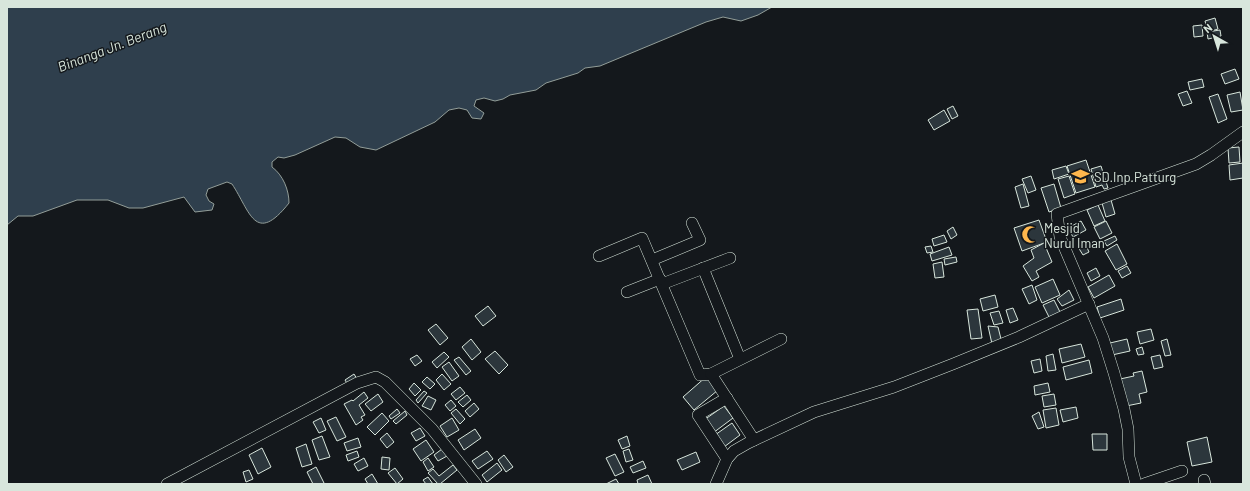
<svg xmlns="http://www.w3.org/2000/svg" width="1250" height="491" font-family="Barlow,sans-serif">
	<style>
		.water { fill: #2f3f4d; stroke: #939e99 }
		.building { fill: #2c363c; stroke: #d8e6dc }
		.lines { fill: none; stroke-linecap: round; stroke-linejoin: round }
		.minor-casing { stroke: #d8e6dc; stroke-width: 12 }
		.minor { stroke: #14181c; stroke-width: 11 }
		.labels { text-anchor: middle; stroke-width: 3; stroke-linejoin: round; paint-order: stroke }
		.poi-label { font-size: 13px; fill: #d8e6dc; stroke: #14181c; text-anchor: start }
		.water-label { font-size: 14px; font-style: italic; fill: #d8e6dc; stroke: #14181c }
	</style>
	<rect width="100%" height="100%" fill="#14181c"/>
	<path class="water" d="M7,7H772L758,15L741,21L723,17L706,22L600,66L585,68L578,73L546,83L536,90L510,95L503,99L495,101L484,98L476,100L474,106L484,113L481,119L472,118L467,110L459,108L449,110L435,122L376,150L360,147L346,138L335,137L295,155L284,158L278,157L272,162V167C283,175 289,190 289,203C255,246 250,211 232,184L227,182L208,189L206,195L209,201L214,204L212,210L195,212L184,197L143,208H129L108,200H77L33,216H18L7,225Z"/>
	<g class="building">
		<polygon points="1215,18 1218,29 1208,32 1205,21"/>
		<polygon points="1202,25 1203,36 1194,37 1193,26"/>
		<polygon points="1220,30 1221,36 1208,39 1207,32"/>
		<polygon points="1235,69 1239,79 1225,84 1221,74"/>
		<polygon points="1202,79 1204,87 1190,90 1188,82"/>
		<polygon points="1187,91 1192,103 1183,106 1178,94"/>
		<polygon points="1240,92 1243,110 1231,112 1227,95"/>
		<polygon points="1218,94 1227,119 1218,123 1209,97"/>
		<polygon points="953,106 958,116 952,119 947,109"/>
		<polygon points="944,110 950,121 934,130 928,120"/>
		<polygon points="1239,147 1240,162 1229,163 1228,148"/>
		<polygon points="1086,160 1095,187 1076,193 1067,166"/>
		<polygon points="1243,163 1243,178 1230,180 1229,165"/>
		<polygon points="1066,166 1069,174 1054,179 1052,170"/>
		<polygon points="1101,166 1108,188 1104,189 1102,185 1096,187 1091,169"/>
		<polygon points="1031,176 1036,190 1028,193 1022,179"/>
		<polygon points="1069,176 1075,194 1064,198 1058,179"/>
		<polygon points="1023,184 1029,206 1021,208 1015,187"/>
		<polygon points="1054,184 1061,208 1049,212 1041,188"/>
		<polygon points="1111,200 1115,214 1106,217 1102,203"/>
		<polygon points="1098,205 1105,221 1094,226 1087,210"/>
		<polygon points="1039,220 1047,242 1022,251 1014,228"/>
		<polygon points="1081,221 1086,230 1073,237 1068,228"/>
		<polygon points="1106,221 1112,233 1100,239 1094,227"/>
		<polygon points="953,227 957,235 951,239 947,231"/>
		<polygon points="944,235 947,242 934,246 932,239"/>
		<polygon points="1115,236 1117,240 1107,246 1104,241"/>
		<polygon points="1044,243 1052,262 1036,271 1039,277 1032,281 1023,266 1034,258 1031,250"/>
		<polygon points="1085,243 1089,252 1083,255 1078,247"/>
		<polygon points="1117,244 1127,264 1116,270 1105,251"/>
		<polygon points="931,246 933,252 927,253 925,247"/>
		<polygon points="949,247 952,255 932,261 930,254"/>
		<polygon points="956,257 957,262 945,265 944,259"/>
		<polygon points="942,262 944,277 935,278 933,264"/>
		<polygon points="1127,266 1131,273 1122,278 1118,271"/>
		<polygon points="1096,268 1100,276 1091,281 1087,273"/>
		<polygon points="1109,275 1115,286 1094,298 1088,287"/>
		<polygon points="1053,279 1060,295 1042,303 1035,287"/>
		<polygon points="1032,285 1037,300 1029,304 1022,289"/>
		<polygon points="1069,290 1074,300 1062,306 1057,299"/>
		<polygon points="995,295 998,307 983,311 980,299"/>
		<polygon points="1121,299 1124,310 1100,318 1097,307"/>
		<polygon points="1054,300 1060,312 1049,317 1043,305"/>
		<polygon points="488,306 496,316 483,326 475,316"/>
		<polygon points="1013,308 1018,320 1010,323 1006,310"/>
		<polygon points="978,309 982,338 971,339 967,310"/>
		<polygon points="999,311 1003,323 994,325 990,313"/>
		<polygon points="436,324 448,338 440,345 428,330"/>
		<polygon points="988,326 998,327 1001,339 992,344"/>
		<polygon points="1151,329 1154,340 1140,344 1137,332"/>
		<polygon points="471,339 481,352 472,360 462,347"/>
		<polygon points="1127,339 1130,351 1112,355 1110,343"/>
		<polygon points="1167,339 1171,355 1165,356 1161,341"/>
		<polygon points="1081,344 1085,357 1062,363 1059,349"/>
		<polygon points="1142,347 1144,354 1138,355 1136,349"/>
		<polygon points="495,351 508,365 499,374 485,359"/>
		<polygon points="444,352 449,357 437,368 432,362"/>
		<polygon points="1053,354 1056,370 1048,371 1046,356"/>
		<polygon points="417,355 422,361 415,366 410,359"/>
		<polygon points="1160,355 1163,367 1154,369 1151,357"/>
		<polygon points="459,357 471,371 466,375 454,360"/>
		<polygon points="1040,359 1042,371 1034,373 1031,361"/>
		<polygon points="1089,360 1092,373 1066,380 1063,367"/>
		<polygon points="449,362 459,376 452,381 442,367"/>
		<polygon points="1142,371 1147,392 1139,394 1141,403 1126,406 1120,379 1134,376 1133,373"/>
		<polygon points="354,374 357,379 348,385 345,380"/>
		<polygon points="442,374 451,384 444,390 436,380"/>
		<polygon points="707,376 718,390 694,410 683,397"/>
		<polygon points="427,377 435,384 430,389 422,382"/>
		<polygon points="414,383 421,390 415,396 409,389"/>
		<polygon points="1048,383 1050,392 1035,395 1034,386"/>
		<polygon points="460,387 465,393 456,400 451,394"/>
		<polygon points="424,391 427,393 418,403 416,400"/>
		<polygon points="364,392 368,398 359,405 365,415 361,417 363,420 356,425 344,404 352,400 353,401"/>
		<polygon points="378,394 383,402 371,411 365,404"/>
		<polygon points="1054,394 1056,405 1044,407 1042,396"/>
		<polygon points="467,395 471,400 463,407 458,402"/>
		<polygon points="428,396 436,400 431,410 422,406"/>
		<polygon points="451,400 456,406 450,411 445,405"/>
		<polygon points="474,403 479,409 470,417 465,411"/>
		<polygon points="724,406 733,418 713,433 704,420"/>
		<polygon points="1076,407 1078,418 1063,422 1060,410"/>
		<polygon points="1056,408 1059,425 1046,428 1043,410"/>
		<polygon points="397,409 400,413 391,419 389,416"/>
		<polygon points="456,409 465,419 460,424 451,413"/>
		<polygon points="405,411 407,415 396,424 393,421"/>
		<polygon points="1039,412 1044,427 1038,429 1032,416"/>
		<polygon points="382,413 389,421 375,435 367,427"/>
		<polygon points="336,417 346,437 337,441 327,421"/>
		<polygon points="321,418 326,430 319,433 313,422"/>
		<polygon points="452,418 459,430 447,437 440,426"/>
		<polygon points="732,423 740,435 724,447 715,435"/>
		<polygon points="420,428 425,436 416,441 411,433"/>
		<polygon points="475,429 481,438 464,450 458,440"/>
		<polygon points="387,433 394,442 387,448 380,439"/>
		<polygon points="1092,434 1107,434 1107,450 1093,450"/>
		<polygon points="322,436 330,457 319,460 312,440"/>
		<polygon points="627,436 630,446 622,449 618,440"/>
		<polygon points="1207,437 1212,462 1192,466 1187,442"/>
		<polygon points="358,438 361,447 347,451 344,443"/>
		<polygon points="426,440 434,452 421,461 413,449"/>
		<polygon points="306,444 312,464 302,467 296,448"/>
		<polygon points="262,448 271,467 258,474 249,455"/>
		<polygon points="442,449 447,456 438,461 434,455"/>
		<polygon points="629,449 633,460 626,462 623,451"/>
		<polygon points="357,451 359,457 348,461 346,455"/>
		<polygon points="487,451 493,459 478,469 472,461"/>
		<polygon points="696,452 700,462 682,470 677,460"/>
		<polygon points="615,454 624,472 615,476 606,458"/>
		<polygon points="504,455 513,467 506,472 498,460"/>
		<polygon points="382,457 390,458 389,470 381,469"/>
		<polygon points="364,458 368,466 358,471 354,464"/>
		<polygon points="428,458 434,467 428,471 423,462"/>
		<polygon points="643,461 646,468 633,473 630,467"/>
		<polygon points="497,463 502,470 487,482 482,475"/>
		<polygon points="453,465 457,470 440,484 438,484 428,473 433,469 439,476"/>
		<polygon points="316,467 324,483 322,484 313,484 307,472"/>
		<polygon points="395,468 403,479 397,484 388,473"/>
		<polygon points="249,470 253,479 246,482 243,472"/>
		<polygon points="372,474 378,484 368,484 365,479"/>
		<polygon points="648,475 652,484 638,484 637,480"/>
		<polygon points="428,477 433,484 426,484 423,480"/>
		<polygon points="616,479 619,484 606,484"/>
	</g>
	<g class="lines">
		<defs>
			<g id="minor">
				<polyline points="599,256 642,238 700,375 711,374 754,440"/>
				<polyline points="652,260 700,240 692,223"/>
				<polyline points="703,268 740,359"/>
				<polyline points="662,284 730,258"/>
				<polyline points="627,292 660,279"/>
				<polyline points="711,374 781,339"/>
				<polyline points="727,398 698,415 727,459"/>
				<polyline points="1204,480 1205,484"/>
				<polyline points="167,484 357,383 376,377 385,382 432,429 476,484"/>
				<polyline points="716,484 727,459 734,451 748,443 814,412 894,387 953,364 1019,337 1089,304"/>
				<polyline points="1136,484 1129,457 1128,429 1124,409 1114,373 1103,338 1060,237 1057,214 1196,164 1211,155 1243,132"/>
				<polyline points="1144,484 1182,471"/>
			</g>
		</defs>
		<use href="#minor" class="minor-casing"/>
		<use href="#minor" class="minor"/>
	</g>
	<defs>
		<symbol id="school-bare" viewBox="-9 -9 18 18"><path d="M0-5L7-2L0 1L-7-2ZM-4 1L0 2.5L4 1V4Q0 6-4 4Z" fill="#ffb74d" stroke="#14181c" stroke-width="2.5" paint-order="stroke"/></symbol>
		<symbol id="mosque-bare" viewBox="-9 -9 18 18"><path d="M3.5-4.9A6 6 0 1 0 3.5 4.9A5 5 0 1 1 3.5-4.9Z" fill="#ffb74d" stroke="#14181c" stroke-width="2.5" paint-order="stroke"/></symbol>
	</defs>
	<g fill-rule="evenodd">
		<use href="#school-bare" x="1068" y="164" width="25" height="25"/>
		<use href="#mosque-bare" x="1018" y="222" width="25" height="25"/>
	</g>
	<g class="labels">
		<g class="poi-label">
			<text x="1094" y="182">SD.Inp.Patturg</text>
			<text x="1044" y="233">Mesjid<tspan x="1044" dy="15">Nurul Iman</tspan></text>
		</g>
		<g class="water-label">
			<text transform="translate(112 47) rotate(-21)" y="5">Binanga Jn. Berang</text>
		</g>
	</g>
	<rect width="1250" height="491" fill="none" stroke="#d8e6dc" stroke-width="16"/>
	<g transform="translate(1214 36) rotate(321)" stroke="#14181c" stroke-width="3" paint-order="stroke">
	<path d="M0-3L7 15L0 10L-7 15Z" fill="#d8e6dc"/>
	<text y="-6" font-size="11" font-weight="bold" text-anchor="middle" fill="#d8e6dc">N</text>
	</g>
</svg>
